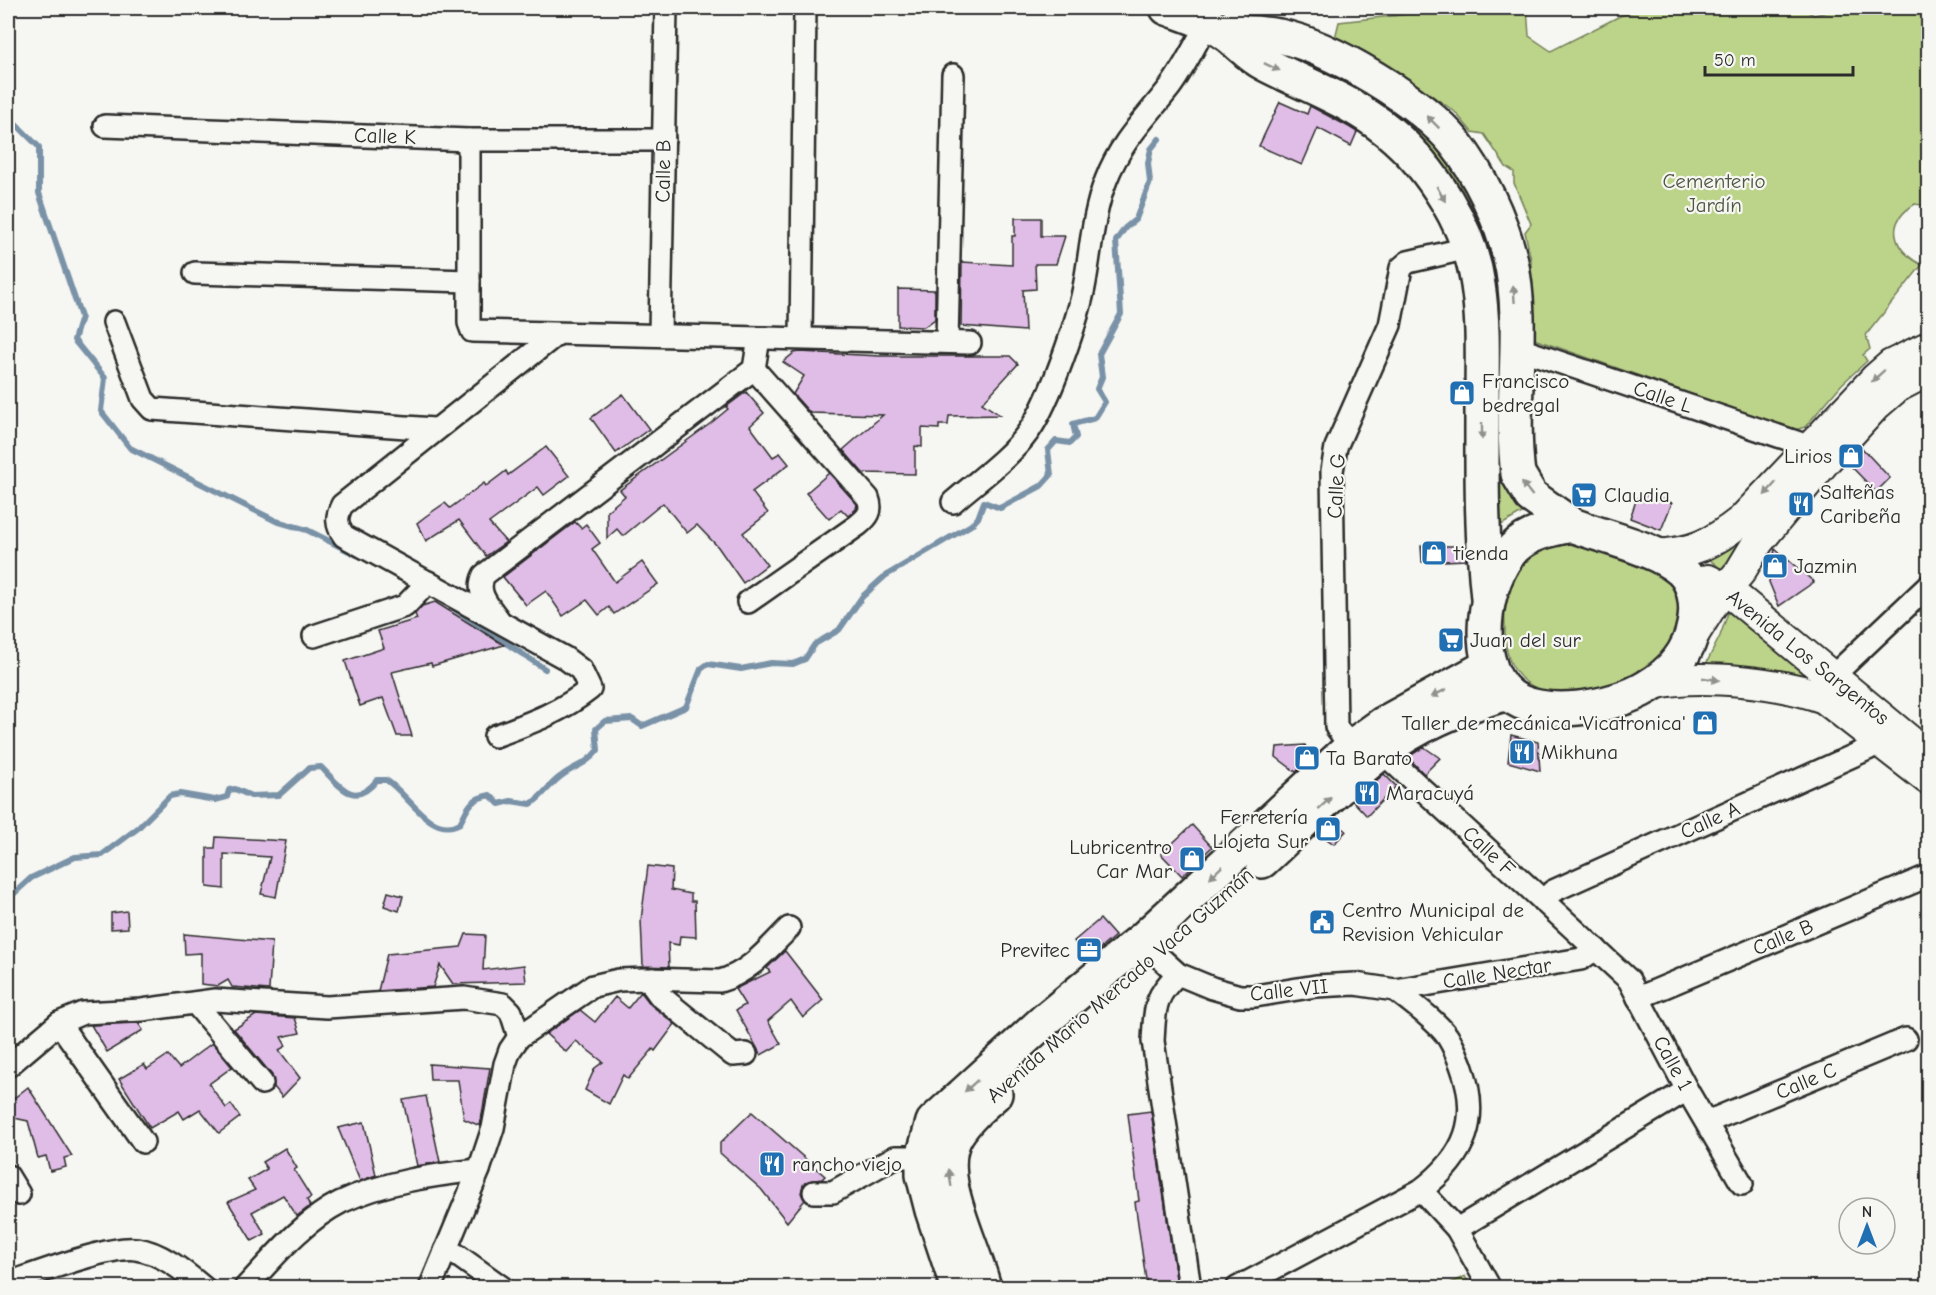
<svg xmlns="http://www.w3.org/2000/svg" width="1936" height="1295" font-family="'Comic Neue',sans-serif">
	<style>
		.green { fill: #bcd48a; stroke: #74805a; stroke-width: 1.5 }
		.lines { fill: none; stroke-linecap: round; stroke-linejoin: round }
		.stream { stroke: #7a92a7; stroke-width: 6 }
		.building { fill: #e0bde7; stroke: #2b2b2b; stroke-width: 1.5 }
		.minor-casing { stroke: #2b2b2b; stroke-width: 26 }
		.secondary-casing { stroke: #2b2b2b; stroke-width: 34 }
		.primary-casing { stroke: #2b2b2b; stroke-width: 38 }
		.minor { stroke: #f6f6f2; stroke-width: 21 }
		.secondary { stroke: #f6f6f2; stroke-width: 30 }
		.primary { stroke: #f6f6f2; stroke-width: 33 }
		.oneway { fill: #90908e }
		.labels { text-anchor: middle; stroke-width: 4.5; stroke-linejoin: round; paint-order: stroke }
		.street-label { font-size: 21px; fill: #2b2b2b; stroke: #f6f6f2 }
		.park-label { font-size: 21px; fill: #4f5543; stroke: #f6f6f2 }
		.poi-label { font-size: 21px; fill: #2b2b2b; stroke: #f6f6f2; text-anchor: start }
	</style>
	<rect width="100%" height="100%" fill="#f6f6f2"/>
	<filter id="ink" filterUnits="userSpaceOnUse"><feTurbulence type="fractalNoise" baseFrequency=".0167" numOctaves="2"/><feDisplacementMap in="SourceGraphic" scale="12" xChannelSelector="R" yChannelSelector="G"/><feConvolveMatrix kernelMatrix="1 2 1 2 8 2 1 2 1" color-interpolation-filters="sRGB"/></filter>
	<g filter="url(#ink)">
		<g class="green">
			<path d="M1463,8H1527L1529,36L1551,51L1620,16L1644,8H1800L1814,15L1845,8H1928V206L1915,204C1884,223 1893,250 1922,265L1866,335L1870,349L1863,355L1867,361L1842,384L1805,427L1795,430L1531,338V260L1525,232L1531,224L1514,183V172L1506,167L1484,134L1472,132L1455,112L1443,103L1364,51L1335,38L1339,22Z"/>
			<path d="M1291,50C1316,62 1344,72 1367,87C1410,115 1445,154 1471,198L1458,205L1285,64Z"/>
			<polygon points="1473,203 1497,272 1504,342 1490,342 1461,209"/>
			<polygon points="1490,471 1505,480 1509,492 1527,510 1496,528"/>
			<polygon points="1760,515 1726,570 1722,570 1708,558"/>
			<path d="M1570,540L1667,578C1742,662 1503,761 1505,631C1505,618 1503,603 1506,590C1508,577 1522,561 1529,550Z"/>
			<polygon points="1728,613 1731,613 1810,675 1808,679 1706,664 1720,636"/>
			<polygon points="1465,1276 1471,1287 1443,1287"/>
		</g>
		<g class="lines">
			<g class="stream">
				<polyline points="8,116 39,147 39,193 81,317 74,340 105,378 101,411 130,448 276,521 307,530 357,555"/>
				<polyline points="450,606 545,669"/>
				<path d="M8,899L31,878L75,857L102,855L138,828L170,796L180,794L215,800L227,797L229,790L235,789L251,796L279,795L309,768L321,767C340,786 354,809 377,780H386C407,792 431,840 460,823C469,806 470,799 490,795L499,804L511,801L531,804C542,797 549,785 560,777C575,765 585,766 598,750L596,729L605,721L632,719L642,726L686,707L701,669L708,664L741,669L771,663L793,664L805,659L815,644L839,630L862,597L885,576L971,525L978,518L984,502L1000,508L1041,486L1051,475L1048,450L1056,441L1070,443L1076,437L1073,424L1095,418L1105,402L1097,389L1102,377L1099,354L1121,314L1116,241L1125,228L1136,219L1150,182L1148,163L1151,149L1159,139"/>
			</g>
		</g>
		<g class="building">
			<polygon points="1280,102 1307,114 1310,106 1349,127 1357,132 1351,146 1318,128 1302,165 1259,146"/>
			<polygon points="1015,218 1041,218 1041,236 1065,236 1056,264 1035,264 1036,289 1023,290 1025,331 961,326 962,262 1012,265 1012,236 1015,236"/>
			<polygon points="898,289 935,290 935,319 924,327 898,326"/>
			<polygon points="800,352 880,356 1010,356 1018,364 982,403 1000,415 949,416 948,425 939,425 939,429 922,428 922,447 915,446 915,474 863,473 843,450 883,415 810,413 793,394 804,376 783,362 794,353"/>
			<polygon points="746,392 764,413 750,426 773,457 780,453 789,464 752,492 768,513 743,533 767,565 743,583 718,547 697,525 687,533 663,503 623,536 617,529 607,538 607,511 625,496 620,490 711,423 728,409 726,407"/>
			<polygon points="623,394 649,429 616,453 591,418"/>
			<polygon points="546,447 569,476 544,495 538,487 489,523 506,542 486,556 459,520 426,541 417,523 426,516 445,503 450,508 484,483 486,486 506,471 508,475"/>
			<polygon points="1861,447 1890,478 1876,492 1847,462"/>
			<polygon points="829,473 857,504 856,509 848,516 841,509 829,519 806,493"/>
			<polygon points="1650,494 1672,503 1661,530 1630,518 1637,498"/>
			<polygon points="575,522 581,528 586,524 600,543 592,549 615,582 642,562 658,584 614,614 609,607 599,615 587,600 563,616 546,591 526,605 503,577"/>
			<polygon points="1421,546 1465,546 1466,560 1422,562"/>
			<polygon points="1775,549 1814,582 1779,606 1769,582"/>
			<polygon points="435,602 504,645 432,666 431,663 392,672 412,736 397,736 383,698 360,706 345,661 384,648 378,631 417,619 415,614 422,606"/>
			<polygon points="1511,735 1538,742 1540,771 1508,762"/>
			<polygon points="1305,745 1311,758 1296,772 1276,757 1277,747"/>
			<polygon points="1424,747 1440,758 1424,774 1408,757"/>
			<polygon points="1384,774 1396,786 1367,816 1353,801"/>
			<polygon points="1332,821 1346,831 1334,844 1318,833"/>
			<polygon points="1192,825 1212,847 1182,876 1161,854"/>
			<polygon points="216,837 286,841 276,897 261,894 270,857 224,854 224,889 207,887 207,848 215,848"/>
			<polygon points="648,866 672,869 671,890 691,894 691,901 695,901 696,937 680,936 679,945 668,943 669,967 643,966 641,920"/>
			<polygon points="388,892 403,896 399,911 384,906"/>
			<polygon points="127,911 128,928 111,929 111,913"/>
			<polygon points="1100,919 1115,936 1089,958 1074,941"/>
			<polygon points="184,934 272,942 269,990 232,987 228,980 218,986 201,984 201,953 185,954"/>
			<polygon points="466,934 485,935 483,970 524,965 526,982 453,984 440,965 433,987 378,991 387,954 461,947"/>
			<polygon points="785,951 823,1000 803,1018 791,1001 768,1021 781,1044 761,1055 736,1010 745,1005 735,989 770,972 767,968"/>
			<polygon points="641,992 651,1005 675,1024 655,1051 653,1049 628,1079 623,1075 609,1104 585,1090 595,1068 603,1062 576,1041 566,1052 546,1034 580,1010 595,1022 615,997 628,1008"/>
			<polygon points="256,1015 295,1018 300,1033 281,1037 286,1046 279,1050 300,1078 282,1097 274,1087 272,1075 234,1029"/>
			<polygon points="138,1023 143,1030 107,1052 91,1025"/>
			<polygon points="212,1043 232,1067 209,1084 226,1108 231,1104 240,1117 219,1133 200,1109 184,1119 179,1111 150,1128 119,1079 144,1064 147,1069 168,1055 179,1068"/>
			<polygon points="429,1064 490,1068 480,1126 464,1119 458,1080 430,1080"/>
			<polygon points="28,1087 72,1156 64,1158 66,1167 50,1171 46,1156 38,1158 28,1121 9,1117 13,1099"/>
			<polygon points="426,1096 440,1162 417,1166 403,1100"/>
			<polygon points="1151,1111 1177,1285 1161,1287 1147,1287 1135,1202 1139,1201 1128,1114"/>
			<polygon points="752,1112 825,1176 822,1179 808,1181 803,1185 801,1193 805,1200 787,1222 761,1189 720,1153 720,1143"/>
			<polygon points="364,1122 376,1175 360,1181 338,1128"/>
			<polygon points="285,1148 297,1168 294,1170 311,1197 307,1200 310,1206 297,1216 283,1195 252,1212 265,1234 252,1241 228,1202 255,1190 248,1180 267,1169 262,1162"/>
		</g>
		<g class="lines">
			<defs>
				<g id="minor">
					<polyline points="1225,33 1238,8"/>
					<polyline points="105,126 469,140 664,140"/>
					<polyline points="469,140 469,323 472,331 970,343"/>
					<polyline points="195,273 469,281"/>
					<polyline points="114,322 143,399 152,409 434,429"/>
					<polyline points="660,334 666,8"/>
					<polyline points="801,338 805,8"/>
					<polyline points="947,342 953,75"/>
					<polyline points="1515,352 1529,352 1811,447"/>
					<path d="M953,502C978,480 1009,459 1029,431C1050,401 1079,318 1085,282C1091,248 1093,213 1106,180C1121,141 1145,119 1170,87C1184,68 1195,45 1207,24"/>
					<path d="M748,602L858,525C868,517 873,511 868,498L754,369"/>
					<path d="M499,620C489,606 475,593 484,575L754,369L759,338"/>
					<polyline points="314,636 405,606 428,582"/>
					<polyline points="1833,676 1928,586"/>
					<path d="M495,736C530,723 561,712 590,689L581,670L565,658L344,536C336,525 336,517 342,505L557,334"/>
					<polyline points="1351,747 1336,727 1332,471 1336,447 1390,325 1401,268 1408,262 1468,248"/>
					<polyline points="1382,752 1629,980 1687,1090 1742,1184"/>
					<polyline points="1543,901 1553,891 1868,749 1877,740"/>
					<polyline points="1157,955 1178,974 1212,988 1240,996 1255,996 1316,986 1355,984 1395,990 1581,959 1596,949"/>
					<path d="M1178,974C1153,997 1155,1010 1153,1041L1190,1288"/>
					<polyline points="653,979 654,988 659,995 723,1047 733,1055 746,1054"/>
					<polyline points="1638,998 1928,876"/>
					<polyline points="195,1003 262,1083"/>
					<polyline points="59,1023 143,1142"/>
					<polyline points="8,1066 59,1023 83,1013 142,1010 215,1000 327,1007 464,998 503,1004 511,1012 519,1037"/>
					<polyline points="1707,1122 1906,1039"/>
					<polyline points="8,1176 19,1194"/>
					<polyline points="1421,1190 1457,1229 1490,1288"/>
					<polyline points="814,1192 833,1192 895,1157 923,1157"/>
					<polyline points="1457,1229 1687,1090"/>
					<polyline points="445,1251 457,1255 503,1288"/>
					<path d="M8,1283C36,1274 110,1245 136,1249C161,1252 185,1272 204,1288"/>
					<path d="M245,1288C274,1257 303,1221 341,1202C384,1182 432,1175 479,1170"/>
					<path d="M430,1288L479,1170L493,1128L505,1064L510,1050L519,1037L593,986L619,980L646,979L720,981C749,973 768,949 789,928"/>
					<path d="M1237,1288L1421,1190C1466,1156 1481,1119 1461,1065C1457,1055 1452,1041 1444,1032C1430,1016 1412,1003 1395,990"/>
				</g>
				<g id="secondary">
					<path d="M1655,555C1693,553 1712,544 1742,520L1876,378L1891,365L1928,347"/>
					<polyline points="1708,580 1726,589 1928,756"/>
					<polyline points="1692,637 1712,605 1740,572 1758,542 1826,460 1875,406 1897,387 1928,371"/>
					<path d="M1653,684C1698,673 1781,682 1824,698L1928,779"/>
				</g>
				<g id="primary">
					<path d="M1167,8C1186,15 1209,22 1225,33C1239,43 1249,56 1265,64C1307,86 1350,100 1388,131C1432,167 1470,228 1478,285C1484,323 1482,364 1482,403C1482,468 1481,532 1488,598"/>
					<path d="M1225,33C1243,32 1261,33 1279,36C1332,47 1421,101 1455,143C1480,175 1500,217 1510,257C1526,324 1509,404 1518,474L1531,496L1572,525"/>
					<path d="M1572,525C1603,537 1656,548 1681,570C1695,583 1698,607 1694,625C1689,653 1671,673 1647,687C1615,707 1540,721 1508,694C1471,662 1483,580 1514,548C1529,533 1552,529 1572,525Z"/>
					<path d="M1262,861C1301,825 1340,784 1382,752C1419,724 1463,706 1507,693"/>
					<polyline points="958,1288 932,1210 923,1175 923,1157 933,1122 1045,1020 1143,939 1351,747 1383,724 1490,665"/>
					<path d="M984,1288C974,1245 932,1174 957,1134C967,1118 981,1106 995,1094"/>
				</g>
			</defs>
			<use href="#minor" class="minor-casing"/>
			<use href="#secondary" class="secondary-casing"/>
			<use href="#primary" class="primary-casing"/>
			<use href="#minor" class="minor"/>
			<use href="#secondary" class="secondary"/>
			<use href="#primary" class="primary"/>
		</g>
		<defs><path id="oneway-solid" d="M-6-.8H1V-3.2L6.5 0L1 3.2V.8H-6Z" transform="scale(1.5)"/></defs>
		<g class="oneway">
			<use href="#oneway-solid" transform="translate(1272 67) rotate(25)"/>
			<use href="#oneway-solid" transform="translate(1433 122) rotate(-135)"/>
			<use href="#oneway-solid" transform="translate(1441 194) rotate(60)"/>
			<use href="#oneway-solid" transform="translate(1514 294) rotate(-94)"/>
			<use href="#oneway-solid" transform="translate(1878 376) rotate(138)"/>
			<use href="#oneway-solid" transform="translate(1482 431) rotate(90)"/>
			<use href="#oneway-solid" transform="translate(1527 489) rotate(-128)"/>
			<use href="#oneway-solid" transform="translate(1770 489) rotate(132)"/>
			<use href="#oneway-solid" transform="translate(1711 679) rotate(8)"/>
			<use href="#oneway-solid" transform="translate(1439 693) rotate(153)"/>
			<use href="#oneway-solid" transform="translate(1325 803) rotate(-42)"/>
			<use href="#oneway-solid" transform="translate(1216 872) rotate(137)"/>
			<use href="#oneway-solid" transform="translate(971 1086) rotate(138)"/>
			<use href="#oneway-solid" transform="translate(950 1178) rotate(-99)"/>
		</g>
	</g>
	<defs>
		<symbol id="shop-square" viewBox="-11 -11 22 22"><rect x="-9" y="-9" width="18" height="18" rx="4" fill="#1f6fb2" stroke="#f6f6f2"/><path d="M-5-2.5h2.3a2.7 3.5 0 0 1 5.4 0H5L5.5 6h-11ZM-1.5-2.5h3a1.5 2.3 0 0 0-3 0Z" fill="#fff"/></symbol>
		<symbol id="supermarket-square" viewBox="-11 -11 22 22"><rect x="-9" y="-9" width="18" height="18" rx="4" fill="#1f6fb2" stroke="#f6f6f2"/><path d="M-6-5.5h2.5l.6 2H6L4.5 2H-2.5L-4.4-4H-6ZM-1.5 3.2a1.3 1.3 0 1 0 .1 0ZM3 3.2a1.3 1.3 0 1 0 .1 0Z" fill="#fff"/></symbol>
		<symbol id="restaurant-square" viewBox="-11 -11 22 22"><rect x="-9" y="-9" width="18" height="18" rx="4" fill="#1f6fb2" stroke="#f6f6f2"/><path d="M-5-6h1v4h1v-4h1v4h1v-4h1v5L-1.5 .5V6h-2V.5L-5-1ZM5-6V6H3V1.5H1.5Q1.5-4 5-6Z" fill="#fff"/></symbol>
		<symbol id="civic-square" viewBox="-11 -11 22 22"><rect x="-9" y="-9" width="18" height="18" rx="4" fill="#1f6fb2" stroke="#f6f6f2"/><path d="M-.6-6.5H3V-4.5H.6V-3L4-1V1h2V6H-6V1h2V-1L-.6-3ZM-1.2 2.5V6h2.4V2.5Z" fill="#fff"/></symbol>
		<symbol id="office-square" viewBox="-11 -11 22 22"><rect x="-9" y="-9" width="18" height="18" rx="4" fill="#1f6fb2" stroke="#f6f6f2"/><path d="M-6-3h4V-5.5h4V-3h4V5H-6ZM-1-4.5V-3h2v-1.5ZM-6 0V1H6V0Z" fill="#fff"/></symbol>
	</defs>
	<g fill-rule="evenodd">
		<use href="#shop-square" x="1447" y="378" width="30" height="30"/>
		<use href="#shop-square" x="1836" y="441" width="30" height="30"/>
		<use href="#supermarket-square" x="1569" y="480" width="30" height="30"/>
		<use href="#restaurant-square" x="1786" y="489" width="30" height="30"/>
		<use href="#shop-square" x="1419" y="538" width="30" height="30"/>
		<use href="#shop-square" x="1760" y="551" width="30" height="30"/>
		<use href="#supermarket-square" x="1436" y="625" width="30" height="30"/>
		<use href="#shop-square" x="1690" y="708" width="30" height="30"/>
		<use href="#restaurant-square" x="1507" y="737" width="30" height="30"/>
		<use href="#shop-square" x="1292" y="743" width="30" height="30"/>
		<use href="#restaurant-square" x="1352" y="778" width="30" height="30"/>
		<use href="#shop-square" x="1313" y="814" width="30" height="30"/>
		<use href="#shop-square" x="1177" y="844" width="30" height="30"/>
		<use href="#civic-square" x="1307" y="907" width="30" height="30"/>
		<use href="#office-square" x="1074" y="935" width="30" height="30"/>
		<use href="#restaurant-square" x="757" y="1149" width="30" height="30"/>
	</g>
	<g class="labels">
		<g class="street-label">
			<text transform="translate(385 136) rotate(2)" y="7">Calle K</text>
			<text transform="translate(663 171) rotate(-89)" y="7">Calle B</text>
			<text transform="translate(1663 397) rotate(19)" y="7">Calle L</text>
			<text transform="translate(1336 486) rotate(-87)" y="7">Calle G</text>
			<text transform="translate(1808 657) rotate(39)" y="7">Avenida Los Sargentos</text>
			<text transform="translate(1710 820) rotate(-24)" y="7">Calle A</text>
			<text transform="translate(1489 851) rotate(43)" y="7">Calle F</text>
			<text transform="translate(1783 937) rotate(-23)" y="7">Calle B</text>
			<text transform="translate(1497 973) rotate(-9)" y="7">Calle Nectar</text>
			<text transform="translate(1120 985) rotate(-41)" y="7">Avenida Mario Mercado Vaca Guzmán</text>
			<text transform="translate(1289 990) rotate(-6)" y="7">Calle VII</text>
			<text transform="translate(1673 1063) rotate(61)" y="7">Calle 1</text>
			<text transform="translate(1806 1081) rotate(-23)" y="7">Calle C</text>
		</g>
		<g class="park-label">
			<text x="1714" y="188">Cementerio<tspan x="1714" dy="24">Jardín</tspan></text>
		</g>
		<g class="poi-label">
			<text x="1482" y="388">Francisco<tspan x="1482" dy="24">bedregal</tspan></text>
			<text x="1832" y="463" text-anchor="end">Lirios</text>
			<text x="1820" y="499">Salteñas<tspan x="1820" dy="24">Caribeña</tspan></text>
			<text x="1604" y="502">Claudia</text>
			<text x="1454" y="560">tienda</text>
			<text x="1794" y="573">Jazmin</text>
			<text x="1470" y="647">Juan del sur</text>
			<text x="1686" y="730" text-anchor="end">Taller de mecánica 'Vicatronica'</text>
			<text x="1541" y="759">Mikhuna</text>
			<text x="1326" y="765">Ta Barato</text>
			<text x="1386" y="800">Maracuyá</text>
			<text x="1308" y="824" text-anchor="end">Ferretería<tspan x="1308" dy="24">Llojeta Sur</tspan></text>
			<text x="1172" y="854" text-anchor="end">Lubricentro<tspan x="1172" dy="24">Car Mar</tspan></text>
			<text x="1342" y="917">Centro Municipal de<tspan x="1342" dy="24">Revision Vehicular</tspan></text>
			<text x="1070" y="957" text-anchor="end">Previtec</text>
			<text x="792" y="1171">rancho viejo</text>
		</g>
	</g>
	<rect width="1936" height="1295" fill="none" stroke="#f6f6f2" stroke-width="30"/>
	<rect x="15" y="15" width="1906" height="1265" fill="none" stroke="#2b2b2b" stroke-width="2" filter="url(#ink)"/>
	<g transform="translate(1867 1226)"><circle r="28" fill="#f6f6f2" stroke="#a5a5a2" stroke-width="1.5"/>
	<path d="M0-4.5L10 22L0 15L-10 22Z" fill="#1f6fb2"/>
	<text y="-9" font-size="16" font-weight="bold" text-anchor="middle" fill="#2b2b2b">N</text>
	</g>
	<path d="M1705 66v9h148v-9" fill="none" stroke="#2b2b2b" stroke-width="3"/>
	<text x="1714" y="66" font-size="18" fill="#2b2b2b" stroke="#f6f6f2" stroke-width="4.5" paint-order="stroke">50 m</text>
</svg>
